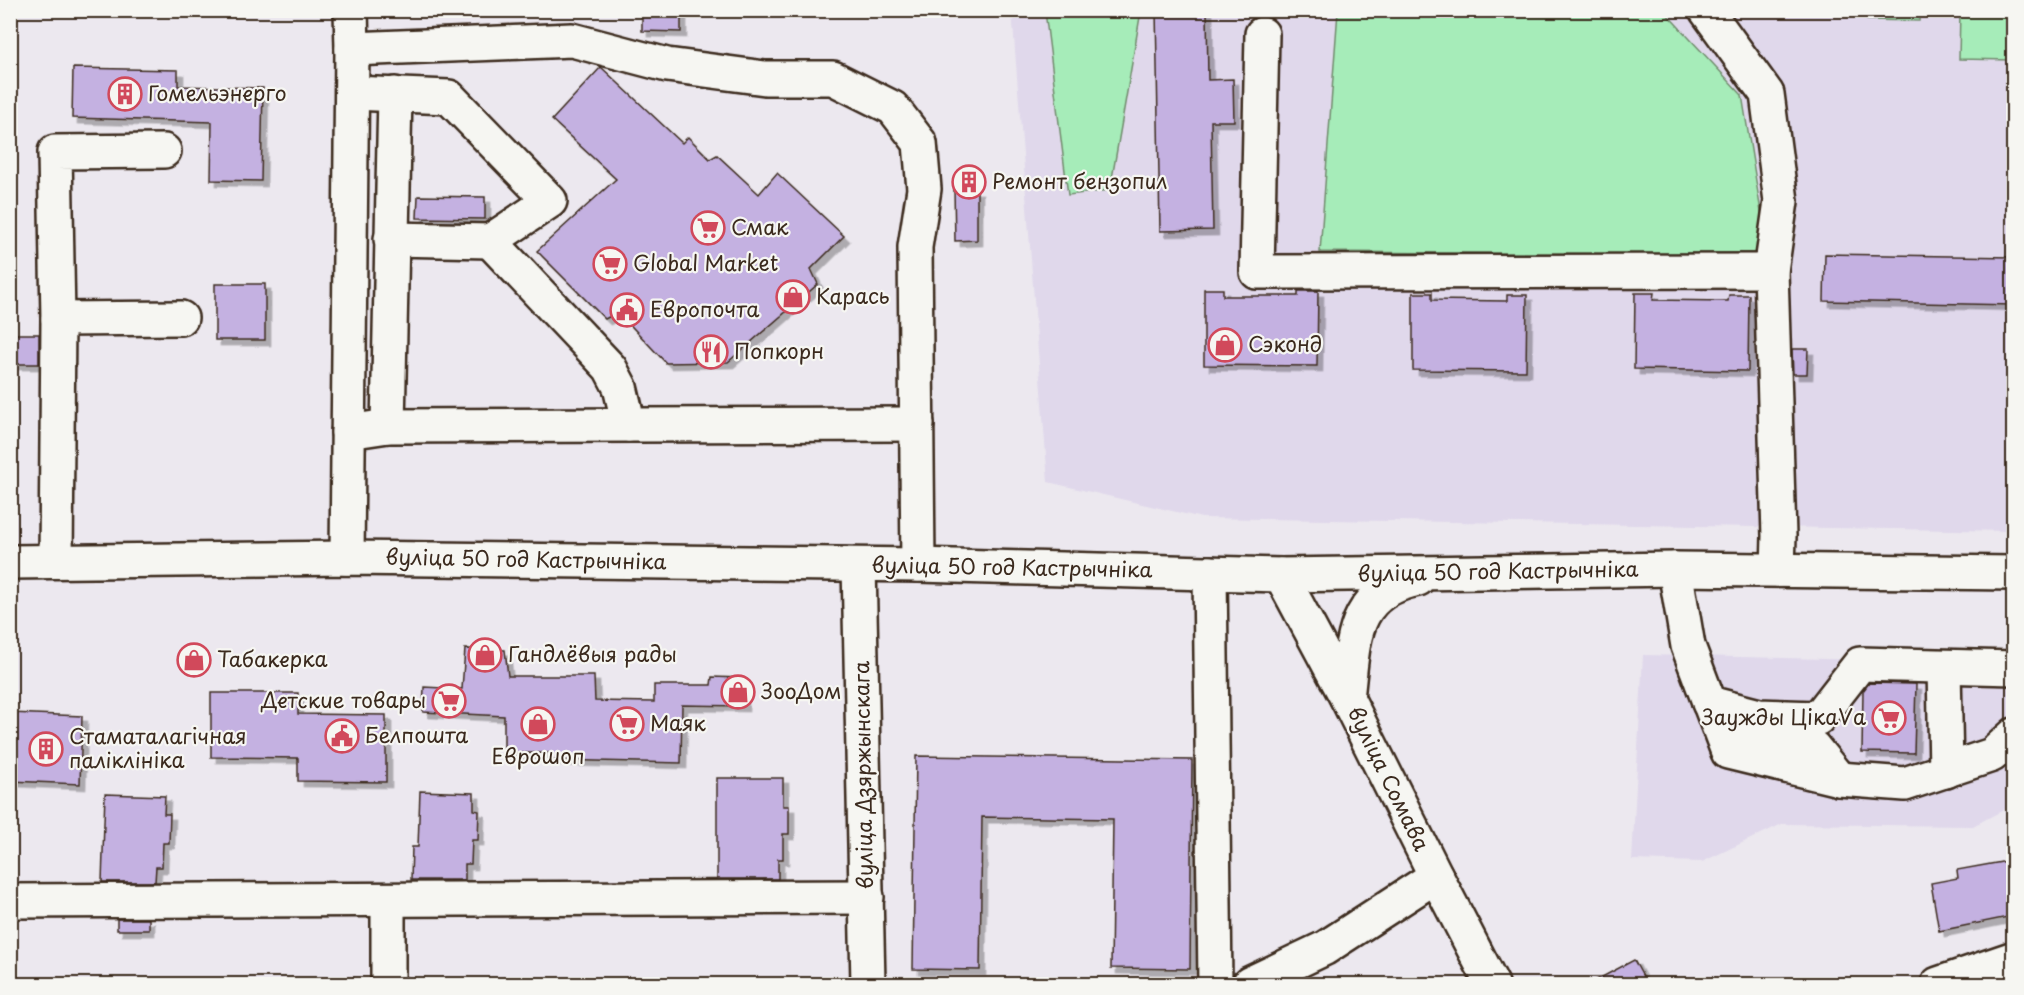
<svg xmlns="http://www.w3.org/2000/svg" width="2024" height="995" font-family="'Playpen Sans',sans-serif">
	<style>
		.built { fill: #e0d8eb }
		.green { fill: #a6ecb9; stroke: #708b6c; stroke-width: 1.5 }
		.building { fill: #c4b1e1; stroke: #3b2a1e; stroke-width: 1.5; filter: url(#shadow) }
		.lines { fill: none; stroke-linecap: round; stroke-linejoin: round }
		.minor-casing { stroke: #3b2a1e; stroke-width: 38 }
		.major-casing { stroke: #3b2a1e; stroke-width: 38 }
		.minor { stroke: #f6f6f2; stroke-width: 33 }
		.major { stroke: #f6f6f2; stroke-width: 33 }
		.labels { text-anchor: middle; stroke-width: 4.5; stroke-linejoin: round; paint-order: stroke }
		.poi-label { font-size: 21px; fill: #3b2a1e; stroke: #f6f6f2; text-anchor: start }
		.street-label { font-size: 21px; fill: #3b2a1e; stroke: #f6f6f2 }
	</style>
	<defs>
		<filter id="shadow"><feDropShadow dx="5.5" dy="5.5" stdDeviation="0" flood-color="#0004"/></filter>
	</defs>
	<rect width="100%" height="100%" fill="#ece8ef"/>
	<filter id="ink" filterUnits="userSpaceOnUse"><feTurbulence type="fractalNoise" baseFrequency=".0167" numOctaves="2"/><feDisplacementMap in="SourceGraphic" scale="12" xChannelSelector="R" yChannelSelector="G"/><feConvolveMatrix kernelMatrix="1 2 1 2 8 2 1 2 1" color-interpolation-filters="sRGB"/></filter>
	<g filter="url(#ink)">
		<g class="built">
			<polygon points="1012,11 2013,11 2013,531 1202,518 1048,482"/>
			<polygon points="1643,655 2013,663 2013,805 1973,826 1782,824 1702,862 1632,860"/>
		</g>
		<g class="green">
			<polygon points="1045,11 1141,11 1110,190 1068,195"/>
			<polygon points="1338,11 1664,11 1742,95 1768,255 1320,252"/>
			<polygon points="1867,11 1920,11 1919,21 1867,20"/>
			<polygon points="1960,11 2013,11 2013,60 1959,59"/>
		</g>
		<g class="building">
			<polygon points="642,10 681,10 681,32 642,31"/>
			<polygon points="1156,10 1207,10 1208,80 1233,79 1234,121 1211,121 1213,230 1160,231"/>
			<polygon points="601,67 682,143 688,137 710,159 717,155 759,194 777,173 844,236 811,269 818,284 728,362 666,363 618,312 605,319 537,251 616,179 552,120"/>
			<polygon points="73,68 178,70 178,86 263,88 261,181 211,180 212,122 72,118"/>
			<polygon points="954,189 977,189 977,240 955,241"/>
			<polygon points="418,196 485,197 485,219 417,218"/>
			<polygon points="1825,254 2013,257 2013,305 1824,301"/>
			<rect x="215" y="284" width="50" height="56"/>
			<polygon points="1204,289 1223,289 1223,296 1298,296 1298,291 1318,291 1317,366 1204,365"/>
			<polygon points="1413,293 1432,293 1432,300 1507,301 1507,295 1527,295 1526,371 1413,370"/>
			<polygon points="1635,293 1654,293 1653,300 1728,301 1729,295 1749,295 1748,371 1634,369"/>
			<rect x="10" y="334" width="29" height="30"/>
			<polygon points="1792,349 1808,349 1807,374 1793,374"/>
			<polygon points="465,649 505,650 508,676 594,676 595,701 654,702 654,685 711,685 712,677 743,678 743,706 682,705 681,763 553,760 551,753 504,753 504,716 423,712 424,687 462,689"/>
			<polygon points="1869,683 1916,684 1914,753 1862,752 1863,691"/>
			<polygon points="211,693 298,693 298,714 386,715 386,782 298,781 298,758 211,757"/>
			<polygon points="10,713 82,716 80,784 10,781"/>
			<polygon points="916,756 1192,760 1190,969 1111,968 1113,819 982,817 980,970 913,969"/>
			<polygon points="717,778 783,778 783,806 789,806 789,834 783,834 783,859 778,859 778,879 717,879"/>
			<polygon points="420,791 474,793 474,810 479,811 478,840 472,840 471,864 465,864 465,880 411,880 412,847 418,847"/>
			<polygon points="105,794 165,796 164,814 170,814 169,843 163,843 162,867 156,867 155,882 102,882"/>
			<polygon points="2013,860 2013,916 1939,931 1931,883 1958,878 1957,870"/>
			<rect x="117" y="919" width="32" height="11"/>
			<polygon points="1634,960 1647,984 1589,984"/>
		</g>
		<g class="lines">
			<defs>
				<g id="minor">
					<polyline points="1706,10 1767,94 1781,201 1771,271 1779,536 1778,570"/>
					<polyline points="1262,34 1257,272 1771,271"/>
					<polyline points="352,49 572,40 667,65 765,78 833,78 893,108 920,143 924,189 915,247 918,565"/>
					<polyline points="352,93 449,97 550,201 490,241 610,368 620,387 629,425"/>
					<polyline points="391,239 490,241"/>
					<polyline points="58,319 181,318"/>
					<polyline points="388,426 395,94"/>
					<polyline points="348,432 388,426 917,424"/>
					<polyline points="347,558 352,49 351,10"/>
					<polyline points="56,561 58,319 55,152 164,151"/>
					<polyline points="859,565 868,984"/>
					<polyline points="1675,569 1688,646 1728,752 1839,779 1905,784 1992,755 2014,735"/>
					<polyline points="1210,573 1215,984"/>
					<polyline points="1281,575 1347,698 1436,876 1492,984"/>
					<polyline points="1944,667 1946,771"/>
					<polyline points="1709,703 1759,716 1818,718 1860,664 2014,668"/>
					<polyline points="1748,735 1760,740 1813,747 1839,779"/>
					<polyline points="10,901 867,897"/>
					<polyline points="388,984 388,900"/>
					<polyline points="1249,984 1325,948 1436,876"/>
					<polyline points="1938,984 2014,958"/>
				</g>
				<g id="major">
					<polyline points="10,562 347,558 918,565 1281,575 1675,569 2014,573"/>
					<path d="M1347,698C1354,641 1350,593 1418,579"/>
				</g>
			</defs>
			<use href="#minor" class="minor-casing"/>
			<use href="#major" class="major-casing"/>
			<use href="#minor" class="minor"/>
			<use href="#major" class="major"/>
		</g>
	</g>
	<defs>
		<symbol id="building-ring" viewBox="-11 -11 22 22"><circle r="9.5" fill="#f6f6f2" stroke="#d1495b" stroke-width="1.5"/><path d="M-4-6H4V6H1V3H-1V6H-4ZM-2.5-4.3h1.7v1.8h-1.7ZM.8-4.3h1.7v1.8H.8ZM-2.5-1h1.7V.8h-1.7ZM.8-1h1.7V.8H.8Z" fill="#d1495b"/></symbol>
		<symbol id="supermarket-ring" viewBox="-11 -11 22 22"><circle r="9.5" fill="#f6f6f2" stroke="#d1495b" stroke-width="1.5"/><path d="M-6-5.5h2.5l.6 2H6L4.5 2H-2.5L-4.4-4H-6ZM-1.5 3.2a1.3 1.3 0 1 0 .1 0ZM3 3.2a1.3 1.3 0 1 0 .1 0Z" fill="#d1495b"/></symbol>
		<symbol id="shop-ring" viewBox="-11 -11 22 22"><circle r="9.5" fill="#f6f6f2" stroke="#d1495b" stroke-width="1.5"/><path d="M-5-2.5h2.3a2.7 3.5 0 0 1 5.4 0H5L5.5 6h-11ZM-1.5-2.5h3a1.5 2.3 0 0 0-3 0Z" fill="#d1495b"/></symbol>
		<symbol id="civic-ring" viewBox="-11 -11 22 22"><circle r="9.5" fill="#f6f6f2" stroke="#d1495b" stroke-width="1.5"/><path d="M-.6-6.5H3V-4.5H.6V-3L4-1V1h2V6H-6V1h2V-1L-.6-3ZM-1.2 2.5V6h2.4V2.5Z" fill="#d1495b"/></symbol>
		<symbol id="restaurant-ring" viewBox="-11 -11 22 22"><circle r="9.5" fill="#f6f6f2" stroke="#d1495b" stroke-width="1.5"/><path d="M-5-6h1v4h1v-4h1v4h1v-4h1v5L-1.5 .5V6h-2V.5L-5-1ZM5-6V6H3V1.5H1.5Q1.5-4 5-6Z" fill="#d1495b"/></symbol>
	</defs>
	<g fill-rule="evenodd">
		<use href="#building-ring" x="106" y="75" width="38" height="38"/>
		<use href="#building-ring" x="950" y="163" width="38" height="38"/>
		<use href="#supermarket-ring" x="689" y="209" width="38" height="38"/>
		<use href="#supermarket-ring" x="591" y="245" width="38" height="38"/>
		<use href="#shop-ring" x="774" y="278" width="38" height="38"/>
		<use href="#civic-ring" x="608" y="291" width="38" height="38"/>
		<use href="#shop-ring" x="1206" y="326" width="38" height="38"/>
		<use href="#restaurant-ring" x="692" y="333" width="38" height="38"/>
		<use href="#shop-ring" x="466" y="636" width="38" height="38"/>
		<use href="#shop-ring" x="175" y="641" width="38" height="38"/>
		<use href="#shop-ring" x="719" y="673" width="38" height="38"/>
		<use href="#supermarket-ring" x="430" y="682" width="38" height="38"/>
		<use href="#supermarket-ring" x="1870" y="699" width="38" height="38"/>
		<use href="#shop-ring" x="519" y="705" width="38" height="38"/>
		<use href="#supermarket-ring" x="608" y="705" width="38" height="38"/>
		<use href="#civic-ring" x="323" y="717" width="38" height="38"/>
		<use href="#building-ring" x="27" y="730" width="38" height="38"/>
	</g>
	<g class="labels">
		<g class="poi-label">
			<text x="148" y="101">Гомельэнерго</text>
			<text x="992" y="189">Ремонт бензопил</text>
			<text x="731" y="235">Смак</text>
			<text x="633" y="271">Globаl Market</text>
			<text x="816" y="304">Карась</text>
			<text x="650" y="317">Европочта</text>
			<text x="1248" y="352">Сэконд</text>
			<text x="734" y="359">Попкорн</text>
			<text x="508" y="662">Гандлёвыя рады</text>
			<text x="217" y="667">Табакерка</text>
			<text x="761" y="699">ЗооДом</text>
			<text x="426" y="708" text-anchor="end">Детские товары</text>
			<text x="1866" y="725" text-anchor="end">Заужды ЦікаVа</text>
			<text x="650" y="731">Маяк</text>
			<text x="365" y="743">Белпошта</text>
			<text x="69" y="744">Стаматалагічная<tspan x="69" dy="24">паліклініка</tspan></text>
			<text x="538" y="764" text-anchor="middle">Еврошоп</text>
		</g>
		<g class="street-label">
			<text transform="translate(526 560) rotate(1)" y="7">вуліца 50 год Кастрычніка</text>
			<text transform="translate(1012 568) rotate(1)" y="7">вуліца 50 год Кастрычніка</text>
			<text transform="translate(1498 572) rotate(-1)" y="7">вуліца 50 год Кастрычніка</text>
			<text transform="translate(864 775) rotate(-91)" y="7">вуліца Дзяржынскага</text>
			<text transform="translate(1388 779) rotate(64)" y="7">вуліца Сомава</text>
		</g>
	</g>
	<rect width="2024" height="995" fill="none" stroke="#f6f6f2" stroke-width="36"/>
	<rect x="18" y="18" width="1988" height="959" fill="none" stroke="#3b2a1e" stroke-width="2" filter="url(#ink)"/>
</svg>
